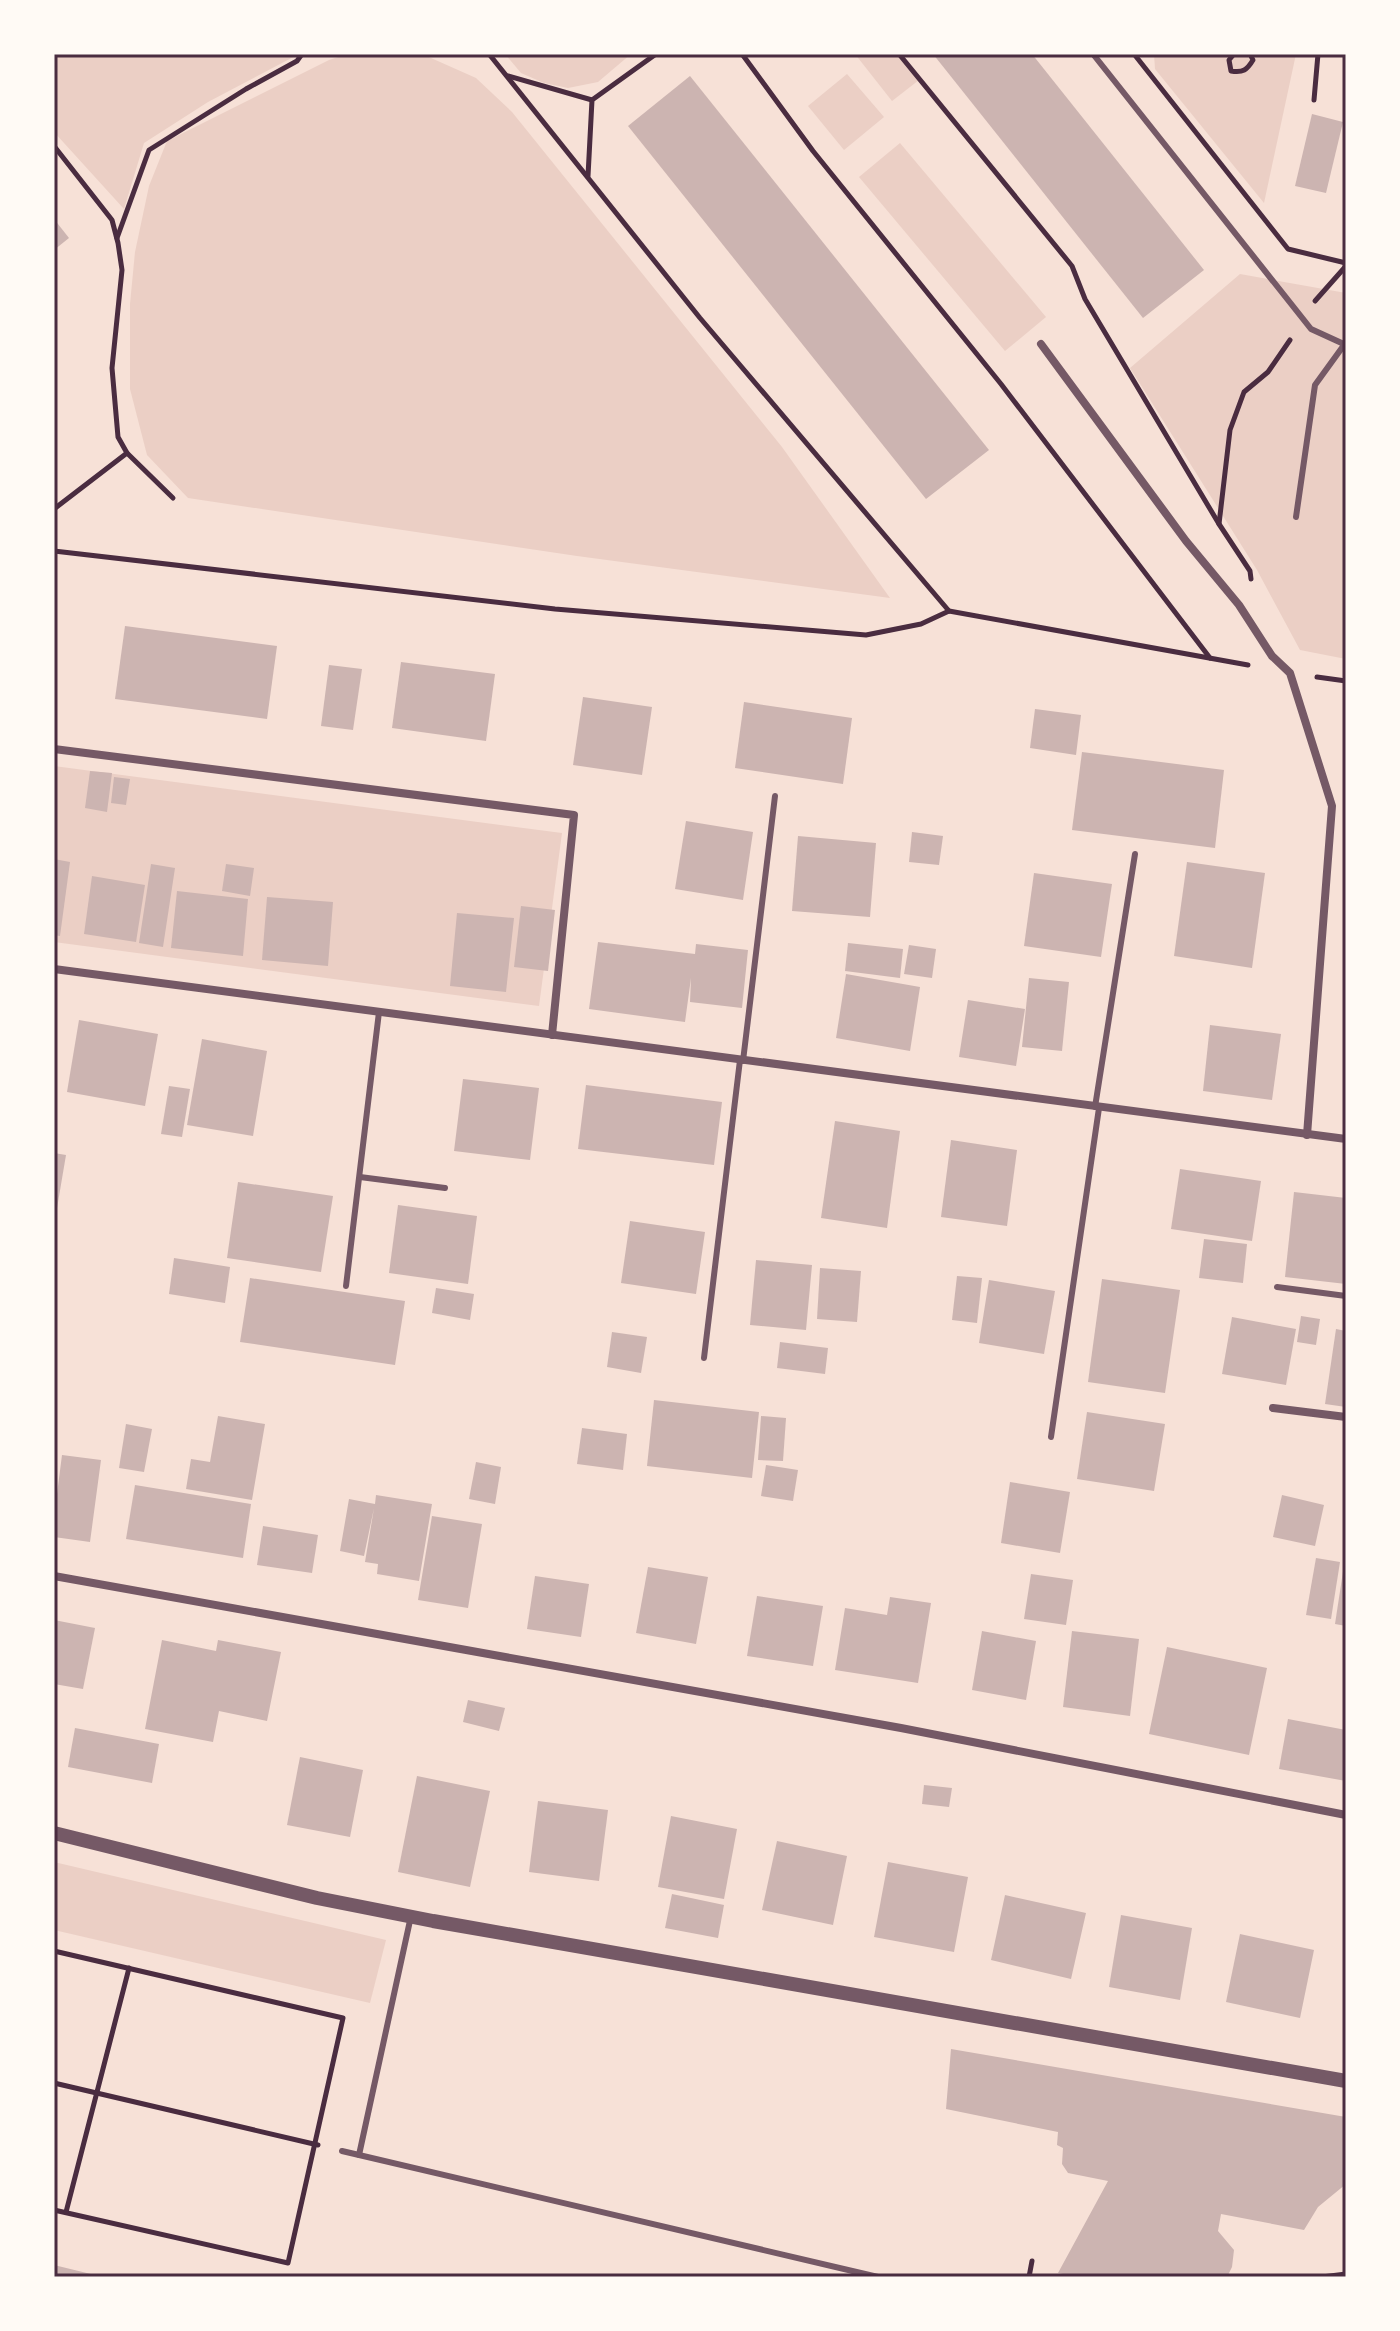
<svg xmlns="http://www.w3.org/2000/svg" width="1400" height="2331" font-family="Quicksand,sans-serif">
	<style>
		.green { fill: #ebcfc5 }
		.building { fill: #ccb4b1 }
		.lines { fill: none; stroke-linecap: round; stroke-linejoin: round }
		.path { stroke: #4a2c40; stroke-width: 5 }
		.service { stroke: #755966; stroke-width: 6 }
		.minor { stroke: #755966; stroke-width: 8 }
		.tertiary { stroke: #755966; stroke-width: 14 }
		.neatline { fill: none; stroke: #4a2c40; stroke-width: 3 }
	</style>
	<rect width="100%" height="100%" fill="#f7e1d7"/>
	<g class="green">
		<polygon points="54,54 299,54 208,102 144,143 124,209 54,132"/>
		<polygon points="347,54 422,54 476,78 512,112 782,447 890,598 577,556 188,498 147,455 130,389 130,304 135,252 149,186 167,141 329,60"/>
		<polygon points="505,54 631,54 598,82 568,88 544,83 521,73"/>
		<polygon points="855,54 898,54 919,80 892,101"/>
		<polygon points="1154,54 1296,54 1264,203 1155,69"/>
		<polygon points="847,74 884,117 844,150 808,106"/>
		<polygon points="900,143 1046,317 1005,351 859,177"/>
		<polygon points="1240,274 1346,293 1346,659 1300,650 1257,570 1130,368"/>
		<polygon points="54,766 562,833 539,1006 54,942"/>
		<polygon points="54,1862 386,1940 370,2003 54,1930"/>
	</g>
	<g class="building">
		<polygon points="933,54 1032,54 1204,270 1143,318"/>
		<polygon points="690,76 989,450 926,499 628,126"/>
		<polygon points="1312,114 1343,122 1326,193 1295,186"/>
		<polygon points="54,219 69,238 54,250"/>
		<polygon points="125,626 277,646 267,719 115,699"/>
		<polygon points="401,662 495,674 486,741 392,728"/>
		<polygon points="329,665 362,669 353,730 321,726"/>
		<polygon points="583,697 652,707 642,775 573,765"/>
		<polygon points="744,702 852,718 843,784 735,768"/>
		<polygon points="1035,709 1081,715 1076,755 1030,748"/>
		<polygon points="1082,752 1224,770 1215,848 1072,830"/>
		<polygon points="90,771 112,773 107,812 85,808"/>
		<polygon points="114,777 130,779 126,805 111,803"/>
		<polygon points="686,821 753,832 743,900 675,889"/>
		<polygon points="912,832 943,836 939,865 909,862"/>
		<polygon points="798,836 876,843 870,917 792,911"/>
		<polygon points="54,859 70,862 60,936 54,935"/>
		<polygon points="1187,862 1265,873 1252,968 1174,956"/>
		<polygon points="151,864 175,868 163,947 139,943"/>
		<polygon points="226,864 254,868 250,896 222,891"/>
		<polygon points="1034,873 1112,884 1101,957 1024,946"/>
		<polygon points="92,876 145,885 136,942 84,934"/>
		<polygon points="177,891 248,899 243,956 171,948"/>
		<polygon points="267,897 333,902 328,966 262,960"/>
		<polygon points="521,906 555,910 548,971 514,967"/>
		<polygon points="457,913 514,918 506,992 450,986"/>
		<polygon points="598,942 695,954 696,944 748,950 742,1008 690,1002 691,978 685,1022 589,1009"/>
		<polygon points="848,943 903,949 900,978 845,971"/>
		<polygon points="909,945 936,949 932,978 904,974"/>
		<polygon points="846,974 920,987 910,1051 836,1038"/>
		<polygon points="1029,978 1069,982 1062,1051 1022,1047"/>
		<polygon points="968,1000 1025,1009 1016,1066 959,1057"/>
		<polygon points="79,1020 158,1034 145,1106 67,1092"/>
		<polygon points="1210,1025 1281,1034 1272,1100 1203,1091"/>
		<polygon points="202,1039 267,1051 253,1136 187,1125"/>
		<polygon points="463,1079 539,1088 530,1160 454,1151"/>
		<polygon points="586,1085 722,1102 714,1165 578,1149"/>
		<polygon points="169,1086 190,1089 182,1137 161,1134"/>
		<polygon points="835,1121 900,1131 887,1228 821,1218"/>
		<polygon points="951,1140 1017,1150 1007,1226 941,1217"/>
		<polygon points="54,1153 66,1155 56,1214 54,1214"/>
		<polygon points="1180,1169 1261,1181 1252,1241 1171,1229"/>
		<polygon points="238,1182 333,1196 321,1272 227,1258"/>
		<polygon points="1294,1192 1346,1198 1346,1284 1285,1277"/>
		<polygon points="398,1205 477,1216 468,1284 389,1273"/>
		<polygon points="630,1221 705,1232 696,1294 621,1283"/>
		<polygon points="1204,1239 1247,1244 1243,1283 1199,1278"/>
		<polygon points="174,1258 230,1267 225,1303 169,1294"/>
		<polygon points="756,1260 812,1265 806,1330 750,1325"/>
		<polygon points="820,1268 861,1271 857,1322 817,1319"/>
		<polygon points="957,1276 982,1278 977,1323 952,1320"/>
		<polygon points="250,1278 405,1301 395,1365 240,1342"/>
		<polygon points="1102,1279 1180,1290 1165,1393 1088,1382"/>
		<polygon points="989,1280 1055,1291 1044,1354 979,1343"/>
		<polygon points="436,1288 474,1294 470,1320 432,1313"/>
		<polygon points="1301,1316 1320,1319 1316,1345 1297,1342"/>
		<polygon points="1232,1317 1296,1329 1286,1385 1222,1374"/>
		<polygon points="1336,1329 1346,1331 1346,1407 1325,1404"/>
		<polygon points="612,1332 647,1337 641,1373 607,1367"/>
		<polygon points="780,1342 828,1348 825,1374 777,1368"/>
		<polygon points="654,1400 759,1412 752,1478 647,1466"/>
		<polygon points="1087,1412 1165,1424 1154,1491 1077,1479"/>
		<polygon points="218,1416 265,1424 252,1500 186,1489 191,1459 210,1462"/>
		<polygon points="761,1416 786,1418 783,1461 758,1460"/>
		<polygon points="126,1424 152,1429 144,1472 119,1468"/>
		<polygon points="582,1428 627,1434 623,1470 577,1464"/>
		<polygon points="62,1455 101,1460 90,1542 54,1537 56,1499 54,1494 57,1494"/>
		<polygon points="476,1462 501,1467 495,1504 469,1499"/>
		<polygon points="766,1465 798,1470 793,1501 761,1496"/>
		<polygon points="1010,1482 1070,1492 1060,1553 1001,1543"/>
		<polygon points="135,1485 251,1504 243,1558 126,1539"/>
		<polygon points="376,1495 432,1504 419,1581 377,1574 378,1564 365,1562 374,1508 364,1556 340,1551 349,1499 375,1504"/>
		<polygon points="1282,1495 1324,1505 1315,1546 1273,1537"/>
		<polygon points="432,1516 482,1524 468,1608 418,1600"/>
		<polygon points="263,1526 318,1535 312,1573 257,1565"/>
		<polygon points="1316,1558 1340,1562 1331,1619 1306,1615"/>
		<polygon points="1344,1565 1346,1565 1346,1626 1335,1624"/>
		<polygon points="648,1567 708,1577 696,1644 636,1633"/>
		<polygon points="1031,1574 1073,1580 1066,1625 1024,1619"/>
		<polygon points="535,1576 589,1584 581,1637 527,1629"/>
		<polygon points="757,1596 823,1606 813,1666 747,1656"/>
		<polygon points="890,1597 931,1603 918,1683 835,1670 845,1608 887,1615"/>
		<polygon points="54,1620 95,1628 83,1689 54,1684"/>
		<polygon points="982,1631 1036,1641 1026,1700 972,1690"/>
		<polygon points="1072,1631 1139,1639 1130,1716 1063,1707"/>
		<polygon points="162,1640 216,1651 218,1640 281,1652 267,1721 219,1711 213,1742 145,1729"/>
		<polygon points="1167,1647 1267,1668 1249,1755 1149,1734"/>
		<polygon points="468,1700 505,1708 499,1731 463,1722"/>
		<polygon points="1288,1719 1346,1730 1346,1781 1279,1769"/>
		<polygon points="75,1728 159,1744 152,1783 68,1767"/>
		<polygon points="300,1757 363,1770 350,1837 287,1825"/>
		<polygon points="417,1776 490,1791 470,1887 398,1872"/>
		<polygon points="924,1785 952,1788 949,1807 922,1804"/>
		<polygon points="538,1801 608,1810 599,1881 529,1872"/>
		<polygon points="671,1816 737,1829 724,1899 658,1887"/>
		<polygon points="777,1841 847,1856 833,1925 762,1910"/>
		<polygon points="888,1862 968,1877 954,1952 874,1937"/>
		<polygon points="672,1894 724,1905 718,1938 665,1928"/>
		<polygon points="1005,1895 1086,1913 1071,1979 991,1960"/>
		<polygon points="1121,1915 1192,1928 1180,2000 1109,1987"/>
		<polygon points="1240,1934 1314,1950 1300,2018 1226,2002"/>
		<polygon points="951,2049 1346,2117 1346,2184 1318,2207 1304,2230 1221,2214 1218,2231 1234,2250 1232,2267 1227,2277 1077,2277 1058,2273 1108,2181 1068,2173 1062,2164 1063,2148 1057,2145 1058,2132 946,2109"/>
		<polygon points="54,2265 99,2276 98,2277 54,2277"/>
	</g>
	<g class="lines">
		<g class="path">
			<polyline points="489,54 700,318 949,611"/>
			<polyline points="742,54 813,151 1001,384 1210,658"/>
			<polyline points="899,54 1072,266 1085,299 1219,524 1250,571 1251,579"/>
			<polyline points="1134,54 1288,249 1346,263"/>
			<path d="M1234,54L1229,60L1231,71C1243,73 1247,70 1253,60L1250,54"/>
			<polyline points="508,76 592,100"/>
			<polyline points="1314,100 1318,54"/>
			<polyline points="54,146 112,220 118,243 122,270 112,368 118,437 127,453 54,509"/>
			<polyline points="588,176 592,100 656,54"/>
			<polyline points="117,238 149,150 246,89 297,61 302,54"/>
			<polyline points="1315,301 1346,266"/>
			<polyline points="127,453 173,498"/>
			<polyline points="1219,524 1230,430 1244,392 1268,372 1290,340"/>
			<polyline points="54,551 555,609 866,635 921,624 949,611 1248,665"/>
			<polyline points="1317,677 1346,681"/>
			<polyline points="54,1951 343,2018 288,2263 54,2210"/>
			<polyline points="54,2083 318,2145"/>
			<polyline points="66,2212 129,1968"/>
			<polyline points="1029,2277 1032,2261"/>
			<polyline points="1322,2277 1346,2274"/>
		</g>
		<g class="service">
			<polyline points="1093,54 1311,329 1346,345"/>
			<polyline points="1296,517 1315,385 1344,345"/>
			<polyline points="743,1061 775,796"/>
			<polyline points="1095,1107 1135,854"/>
			<polyline points="360,1177 445,1188"/>
			<polyline points="346,1286 379,1012"/>
			<polyline points="1277,1287 1346,1296"/>
			<polyline points="704,1358 740,1060"/>
			<polyline points="1051,1437 1099,1108"/>
			<polyline points="342,2151 878,2277"/>
			<polyline points="359,2155 411,1916"/>
		</g>
		<g class="minor">
			<polyline points="1041,344 1186,541 1239,605 1272,656 1290,673 1332,806 1307,1135"/>
			<polyline points="54,749 574,815 552,1035"/>
			<polyline points="54,969 1346,1139"/>
			<polyline points="1273,1408 1346,1417"/>
			<polyline points="54,1576 901,1728 1346,1815"/>
		</g>
		<polyline class="tertiary" points="54,1833 317,1898 433,1921 1346,2081"/>
	</g>
	<rect width="1400" height="2331" fill="none" stroke="#fffaf5" stroke-width="112"/>
	<rect x="56" y="56" width="1288" height="2219" class="neatline"/>
</svg>
